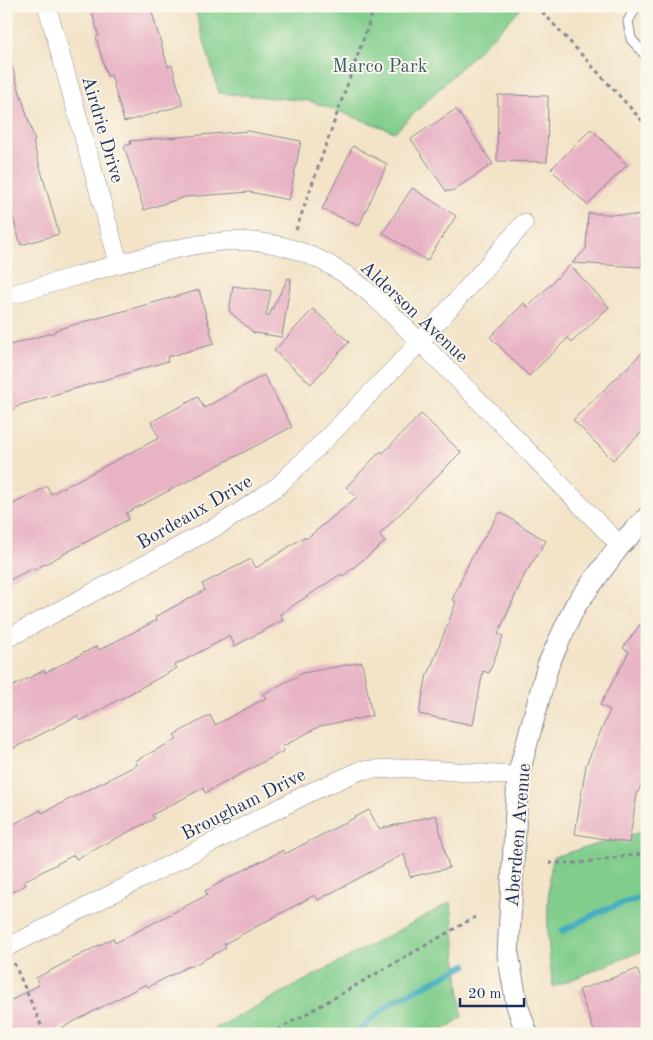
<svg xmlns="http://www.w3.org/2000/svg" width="653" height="1040" font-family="'Old Standard TT',serif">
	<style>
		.green { fill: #81cd8c; stroke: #4e7e75 }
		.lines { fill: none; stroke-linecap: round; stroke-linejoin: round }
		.stream { stroke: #3eaabe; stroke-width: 6 }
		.building { fill: #e8b3c4 }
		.service-casing { stroke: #878992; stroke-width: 11 }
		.minor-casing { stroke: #878992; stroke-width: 19 }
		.tertiary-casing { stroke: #878992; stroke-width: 23 }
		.path { stroke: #878992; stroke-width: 3; stroke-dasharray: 4 4; stroke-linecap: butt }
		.service { stroke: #fff; stroke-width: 9 }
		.minor { stroke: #fff; stroke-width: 18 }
		.tertiary { stroke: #fff; stroke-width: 21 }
		.labels { text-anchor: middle; stroke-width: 4; stroke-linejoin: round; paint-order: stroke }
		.park-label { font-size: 19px; fill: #3a5e6c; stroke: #fbf7ec }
		.street-label { font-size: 19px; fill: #1b2f5e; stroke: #fbf7ec }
	</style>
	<rect width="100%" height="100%" fill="#fbf7ec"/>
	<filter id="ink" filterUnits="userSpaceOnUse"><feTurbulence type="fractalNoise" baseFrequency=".02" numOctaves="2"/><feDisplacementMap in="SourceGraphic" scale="10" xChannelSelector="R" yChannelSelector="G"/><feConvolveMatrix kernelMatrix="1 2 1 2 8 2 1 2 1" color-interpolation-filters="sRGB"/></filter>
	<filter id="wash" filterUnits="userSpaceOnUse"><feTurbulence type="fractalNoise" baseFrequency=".0096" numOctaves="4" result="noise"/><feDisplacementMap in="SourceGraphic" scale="20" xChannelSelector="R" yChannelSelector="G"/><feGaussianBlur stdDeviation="1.12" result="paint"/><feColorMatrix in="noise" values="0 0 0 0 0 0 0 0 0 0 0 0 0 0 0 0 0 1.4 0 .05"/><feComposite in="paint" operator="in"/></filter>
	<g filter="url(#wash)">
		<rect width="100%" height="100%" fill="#f3e3c7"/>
		<g class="green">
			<polygon points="194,6 524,6 395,132 310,101 219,93"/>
			<path d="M647,830V949L553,987C547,943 545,900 553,857Z"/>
			<polygon points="451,902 462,1017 438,1034 205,1034"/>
		</g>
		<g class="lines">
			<g class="stream">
				<polyline points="562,931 604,910 647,895"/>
				<polyline points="355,1034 392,1002 466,965"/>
			</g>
		</g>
		<g id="blocks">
			<g class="building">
				<polygon points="90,6 150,6 168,67 172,65 183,105 124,122 111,75 107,76 96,37 99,36"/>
				<polygon points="6,60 10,60 35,141 33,142 59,234 21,245 6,195"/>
				<polygon points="498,95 548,96 547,162 497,161"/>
				<polygon points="456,109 493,164 452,191 446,191 411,139"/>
				<polygon points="591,129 627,165 587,205 551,169"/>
				<polygon points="248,131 301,141 289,200 250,192 185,197 144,210 124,146 131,144 130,141"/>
				<polygon points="353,146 387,164 359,226 322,209"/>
				<polygon points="412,188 456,216 427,261 383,233"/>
				<polygon points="588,213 645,216 642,267 572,263 586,249"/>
				<polygon points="570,265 609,307 572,342 568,338 529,376 490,337 524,303 528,307"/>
				<polygon points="288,278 291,279 282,337 254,333 229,311 233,286 271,291 266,316 268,317"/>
				<polygon points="199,290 214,344 167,357 168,361 20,405 6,414 6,346 55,332 55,330"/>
				<polygon points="313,309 349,342 311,384 274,351"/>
				<polygon points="647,348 647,427 613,460 573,420"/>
				<polygon points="264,375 292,427 126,513 129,519 34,570 33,568 6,582 6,508 47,486 51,494 159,438 151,422 198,397 204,408"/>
				<polygon points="421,414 461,452 379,535 385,542 343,576 341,574 280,614 283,620 235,646 230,636 175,665 177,668 80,721 77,716 6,752 6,690 44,670 45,673 97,646 99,650 157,620 155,617 205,590 202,584 251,559 256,568 304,537 306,539 357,497 346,487 381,451 383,453"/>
				<polygon points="500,512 546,541 525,574 498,634 503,636 489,673 483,671 473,725 419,714 427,674 428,675 456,602 452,600 471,558"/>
				<polygon points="647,615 647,773 637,794 629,843 575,834 586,765 610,710 600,705 629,652 623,648"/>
				<polygon points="362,662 372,716 320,726 282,747 284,751 205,793 203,788 152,815 154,819 76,859 74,855 24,881 26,885 6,895 6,828 41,810 42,813 137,765 135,761 177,739 174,735 210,715 215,725 266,698 263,694 303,673"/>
				<polygon points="369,810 379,829 436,815 449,868 410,877 404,854 318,900 315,895 224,944 226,948 190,967 189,966 148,987 146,984 50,1034 6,1034 6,1003 39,985 36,978 113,938 115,943 207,895 205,891 240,872 283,850 285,854"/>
				<polygon points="637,969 647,996 647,1034 595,1034 579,990"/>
			</g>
		</g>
	</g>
	<g filter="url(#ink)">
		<use href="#blocks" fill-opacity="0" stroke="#878992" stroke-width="1"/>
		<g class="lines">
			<defs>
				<polyline id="service" points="637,6 628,21 631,39 647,57"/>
				<g id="minor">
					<polyline points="47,6 119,264"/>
					<path d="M6,296C51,284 95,270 140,258C171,250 201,242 233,241C273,240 310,251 343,273C374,293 398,321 424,346C491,411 554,479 620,545"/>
					<polyline points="6,639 223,523 278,486 326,439 420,342 524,223"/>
					<polyline points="6,948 311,792 362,770 407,768 518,776"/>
				</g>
				<polyline id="tertiary" points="527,1034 517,1005 508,954 518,776 548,665 575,606 620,545 647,518"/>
			</defs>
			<use href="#service" class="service-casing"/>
			<use href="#minor" class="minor-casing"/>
			<use href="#tertiary" class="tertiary-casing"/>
			<g class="path">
				<polyline points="537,6 647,126"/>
				<polyline points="296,230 375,6"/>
				<polyline points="549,863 580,863 647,853"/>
				<polyline points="14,963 45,1034"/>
				<polyline points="271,1034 475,917"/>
			</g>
			<use href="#service" class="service"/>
			<use href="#minor" class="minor"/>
			<use href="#tertiary" class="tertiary"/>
		</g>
	</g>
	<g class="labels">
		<g class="park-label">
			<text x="380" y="72">Marco Park</text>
		</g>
		<g class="street-label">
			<text transform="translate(104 129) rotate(74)" y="7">Airdrie Drive</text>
			<text transform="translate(415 311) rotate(43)" y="7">Alderson Avenue</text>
			<text transform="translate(194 511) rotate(-30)" y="7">Bordeaux Drive</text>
			<text transform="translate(243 803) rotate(-27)" y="7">Brougham Drive</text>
			<text transform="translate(517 835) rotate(-85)" y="7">Aberdeen Avenue</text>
		</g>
	</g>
	<rect width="653" height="1040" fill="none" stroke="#fbf7ec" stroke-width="25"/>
	<path d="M460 998v8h64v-8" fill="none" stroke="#1b2f5e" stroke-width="2.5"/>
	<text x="468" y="998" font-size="15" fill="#1b2f5e" stroke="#fbf7ec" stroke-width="4" paint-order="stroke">20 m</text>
</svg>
